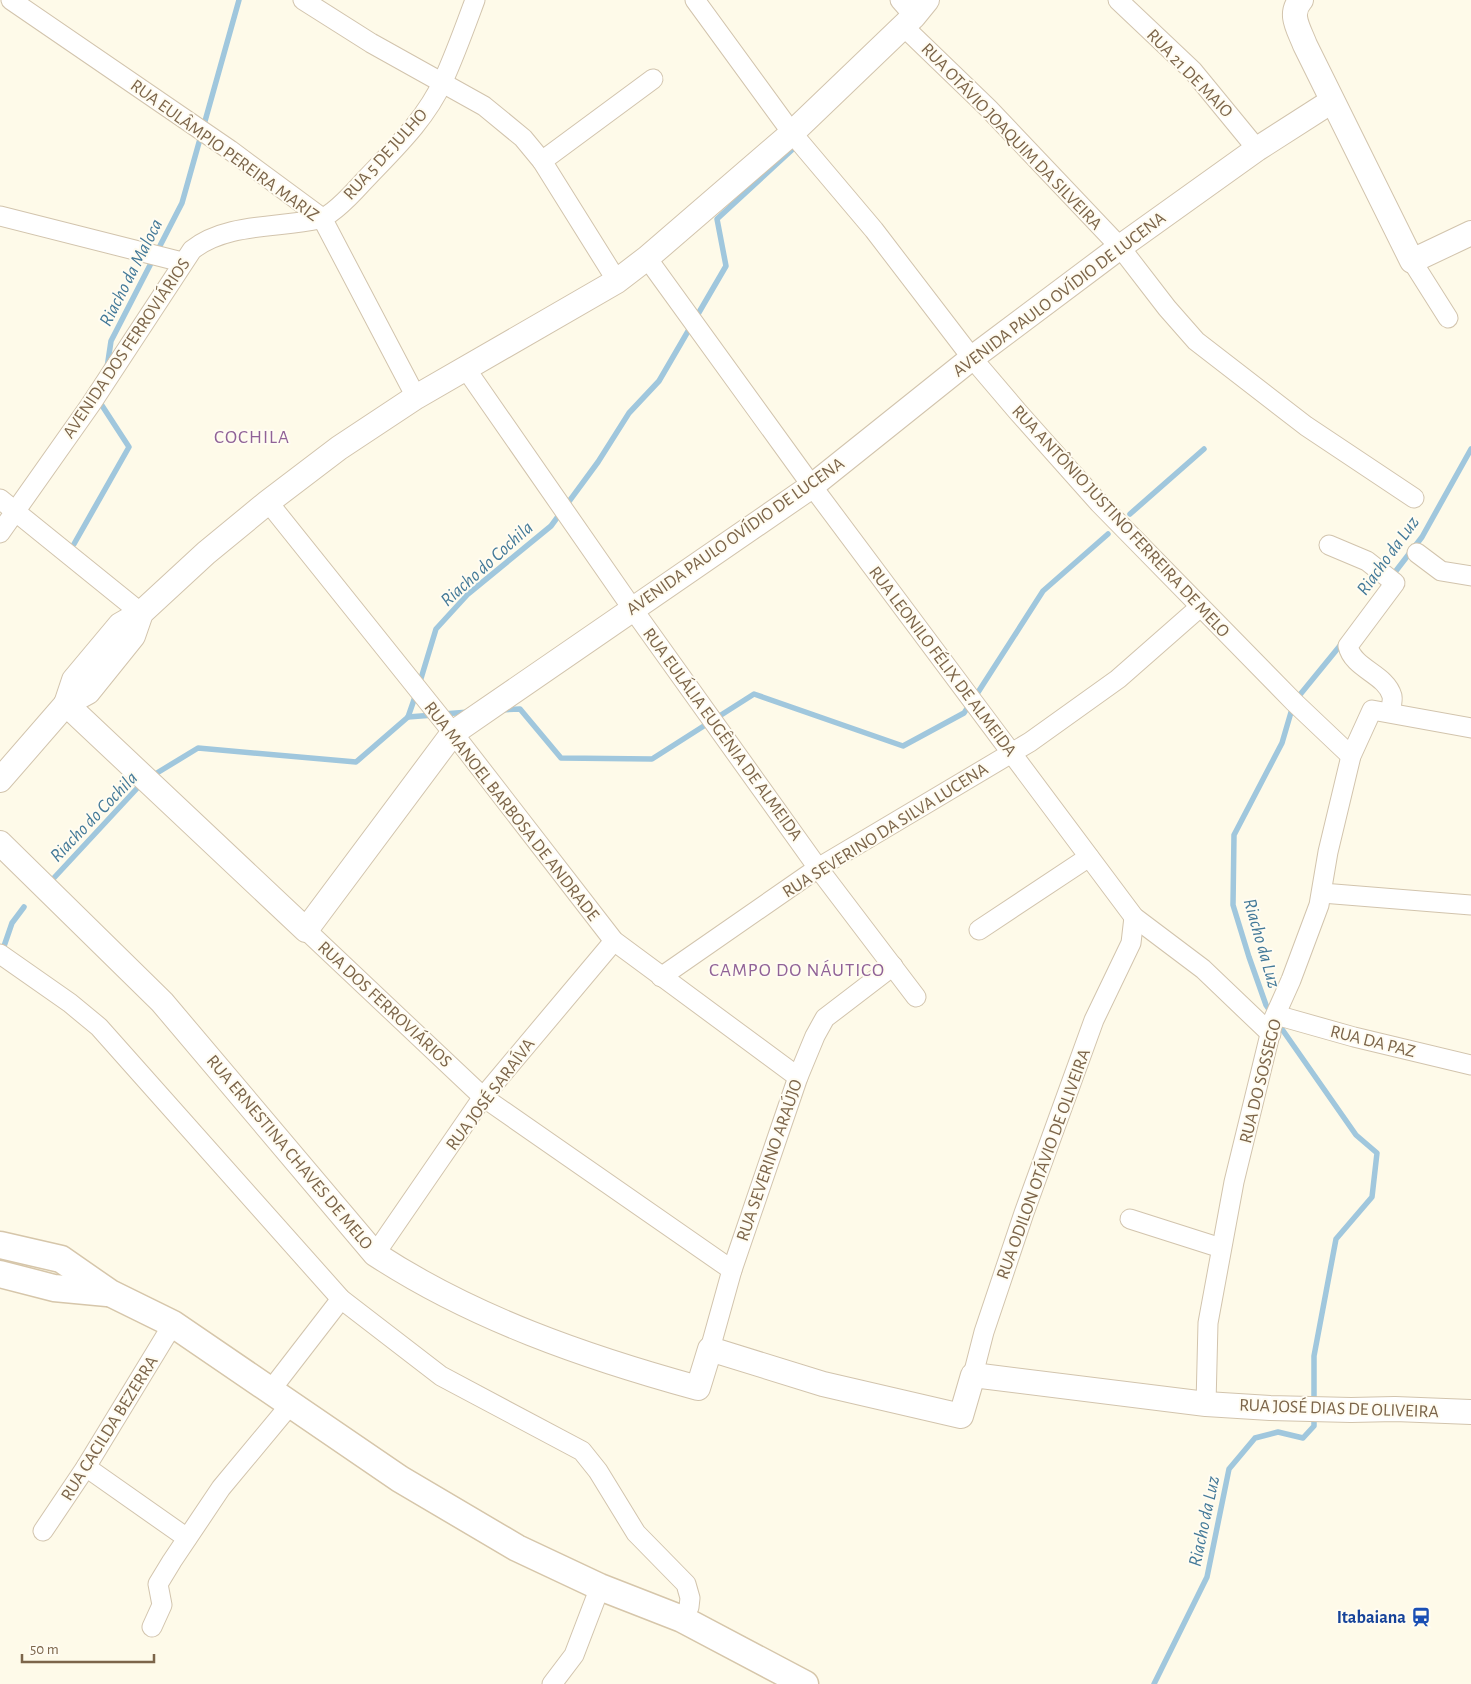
<svg xmlns="http://www.w3.org/2000/svg" width="1471" height="1684" font-family="'Alegreya Sans',sans-serif">
	<style>
		.lines { fill: none; stroke-linecap: round; stroke-linejoin: round }
		.stream { stroke: #a0c7dd; stroke-width: 5.5 }
		.minor-casing { stroke: #d2c4ad; stroke-width: 21 }
		.tertiary-casing { stroke: #d2c4ad; stroke-width: 26 }
		.secondary-casing { stroke: #d6c6aa; stroke-width: 29 }
		.minor { stroke: #fff; stroke-width: 19 }
		.tertiary { stroke: #fff; stroke-width: 24 }
		.secondary { stroke: #fff; stroke-width: 26 }
		.labels { text-anchor: middle; stroke-width: 4; stroke-linejoin: round; paint-order: stroke }
		.street-label { font-size: 18px; fill: #7c654a; stroke: #fffcf1 }
		.transit-label { font-size: 18px; font-weight: bold; fill: #164399; stroke: #fffcf1; text-anchor: end }
		.water-label { font-size: 19px; font-style: italic; fill: #437998; stroke: #fffcf1 }
		.neighbourhood-label { font-size: 19px; letter-spacing: 1px; fill: #906297; stroke: #fffcf1 }
	</style>
	<rect width="100%" height="100%" fill="#fefae9"/>
	<g class="lines">
		<g class="stream">
			<polyline points="107,368 111,341 182,203 239,0"/>
			<polyline points="1130,514 1204,449"/>
			<polyline points="74,544 129,447 101,404 102,399"/>
			<polyline points="1392,576 1422,537 1471,449"/>
			<polyline points="419,685 436,629 468,594 551,526 598,462 629,413 659,381 726,266 717,219 794,148"/>
			<polyline points="975,697 1043,591 1108,534"/>
			<polyline points="500,710 520,709 561,758 652,759 754,694 903,746 964,713 970,704"/>
			<polyline points="443,714 469,712"/>
			<polyline points="408,717 434,715"/>
			<polyline points="152,776 198,748 356,762 408,717 416,694"/>
			<polyline points="52,880 142,783"/>
			<polyline points="2,952 12,923 24,907"/>
			<polyline points="1272,1014 1266,1005 1249,957 1233,905 1234,835 1282,743 1294,702 1343,642"/>
			<polyline points="1277,1022 1356,1135 1377,1153 1372,1197 1336,1239 1314,1356 1314,1401"/>
			<polyline points="1154,1684 1207,1577 1229,1469 1255,1438 1278,1432 1303,1438 1314,1426 1314,1415"/>
		</g>
		<defs>
			<g id="minor">
				<polyline points="11,0 230,150 322,218 416,397"/>
				<polyline points="303,0 371,43 484,106 523,138 542,161 617,281"/>
				<polyline points="695,0 792,133 874,230 972,358 1018,412 1099,503 1294,702 1351,756"/>
				<polyline points="900,0 914,16"/>
				<polyline points="1118,0 1193,71 1257,149"/>
				<polyline points="903,26 988,108 1120,247 1167,308 1196,341 1306,426 1414,498"/>
				<polyline points="542,161 653,79"/>
				<polyline points="0,216 182,262"/>
				<polyline points="647,258 812,486 1134,917 1203,969 1271,1034"/>
				<polyline points="1412,261 1448,318"/>
				<polyline points="466,369 632,608 818,868 916,997"/>
				<polyline points="0,499 141,613"/>
				<polyline points="268,502 453,733 614,941 798,1077"/>
				<path d="M0,533L91,404L192,250C226,223 278,228 319,219C332,216 354,192 363,182C392,151 425,121 443,81C455,55 465,27 475,0"/>
				<path d="M1329,545L1367,561L1395,583L1348,646C1353,669 1386,674 1392,696C1393,701 1391,707 1390,712"/>
				<polyline points="1417,553 1441,571 1471,576"/>
				<polyline points="1322,893 1471,905"/>
				<polyline points="306,930 483,1097 732,1270"/>
				<polyline points="979,930 1089,857"/>
				<polyline points="0,954 70,1003 99,1027 341,1299 441,1376 582,1451 598,1471 636,1533 686,1584 690,1598 689,1607 682,1619"/>
				<polyline points="661,977 818,868 1030,742 1118,679 1200,607"/>
				<polyline points="1276,1015 1354,1037 1471,1065"/>
				<polyline points="1130,1219 1221,1248"/>
				<polyline points="375,1254 483,1097 614,941"/>
				<polyline points="710,1349 732,1270 798,1077 815,1036 825,1018 893,966"/>
				<polyline points="973,1375 984,1332 1024,1213 1094,1020 1131,943 1134,917"/>
				<polyline points="270,1391 341,1299"/>
				<polyline points="1206,1404 1208,1323 1234,1182 1274,1018 1291,980 1319,905 1328,852 1351,756 1372,710 1471,728"/>
				<polyline points="86,1467 187,1538"/>
				<polyline points="43,1531 86,1467 173,1324"/>
				<polyline points="152,1627 162,1605 158,1584 172,1561 221,1488 290,1405"/>
				<polyline points="552,1684 574,1655 600,1587"/>
			</g>
			<g id="tertiary">
				<path d="M1301,0C1288,14 1299,29 1305,45L1412,261L1471,233"/>
				<polyline points="66,704 306,930 453,733 812,486 972,358 1120,247 1257,149 1332,101"/>
				<polyline points="66,704 74,680 120,625 141,613"/>
				<polyline points="0,780 66,704 88,692 133,636 141,613 206,553 268,502 339,448 416,397 617,281 647,258 792,133 914,16 927,0"/>
				<path d="M0,843L162,1002L375,1254C473,1318 585,1357 698,1388L710,1349L823,1384L961,1416L973,1375L1206,1404L1270,1408L1351,1410L1395,1409L1471,1412"/>
			</g>
			<g id="secondary">
				<polyline points="0,1245 61,1259 110,1293 173,1324 400,1479 517,1548 600,1587 682,1619 805,1684"/>
				<polyline points="0,1274 54,1288 107,1293"/>
			</g>
		</defs>
		<use href="#minor" class="minor-casing"/>
		<use href="#tertiary" class="tertiary-casing"/>
		<use href="#secondary" class="secondary-casing"/>
		<use href="#minor" class="minor"/>
		<use href="#tertiary" class="tertiary"/>
		<use href="#secondary" class="secondary"/>
	</g>
	<defs>
		<symbol id="station-bare" viewBox="-9 -9 18 18"><path d="M-3-6H3Q5-6 5-4V2Q5 4 3 4L4.5 6H3L1.5 4h-3L-3 6H-4.5L-3 4Q-5 4-5 2V-4Q-5-6-3-6ZM-3.5-4v3h7v-3ZM-3.5 1v1.5H-2V1ZM2 1v1.5H3.5V1Z" fill="#1a4fb4" stroke="#fffcf1" stroke-width="2.5" paint-order="stroke"/></symbol>
	</defs>
	<g fill-rule="evenodd">
		<use href="#station-bare" x="1407" y="1603" width="28" height="28"/>
	</g>
	<g class="labels">
		<g class="street-label">
			<text transform="translate(1190 73) rotate(46)" y="6">RUA 21 DE MAIO</text>
			<text transform="translate(1012 136) rotate(46)" y="6">RUA OTÁVIO JOAQUIM DA SILVEIRA</text>
			<text transform="translate(225 150) rotate(36)" y="6">RUA EULÂMPIO PEREIRA MARIZ</text>
			<text transform="translate(385 154) rotate(-48)" y="6">RUA 5 DE JULHO</text>
			<text transform="translate(1059 294) rotate(-37)" y="6">AVENIDA PAULO OVÍDIO DE LUCENA</text>
			<text transform="translate(126 348) rotate(-56)" y="6">AVENIDA DOS FERROVIÁRIOS</text>
			<text transform="translate(1121 521) rotate(47)" y="6">RUA ANTÔNIO JUSTINO FERREIRA DE MELO</text>
			<text transform="translate(735 536) rotate(-35)" y="6">AVENIDA PAULO OVÍDIO DE LUCENA</text>
			<text transform="translate(943 661) rotate(53)" y="6">RUA LEONILO FÉLIX DE ALMEIDA</text>
			<text transform="translate(723 734) rotate(54)" y="6">RUA EULÁLIA EUGÊNIA DE ALMEIDA</text>
			<text transform="translate(512 811) rotate(52)" y="6">RUA MANOEL BARBOSA DE ANDRADE</text>
			<text transform="translate(885 830) rotate(-32)" y="6">RUA SEVERINO DA SILVA LUCENA</text>
			<text transform="translate(385 1004) rotate(43)" y="6">RUA DOS FERROVIÁRIOS</text>
			<text transform="translate(1373 1041) rotate(14)" y="6">RUA DA PAZ</text>
			<text transform="translate(1260 1081) rotate(-76)" y="6">RUA DO SOSSEGO</text>
			<text transform="translate(490 1094) rotate(-53)" y="6">RUA JOSÉ SARAÍVA</text>
			<text transform="translate(290 1152) rotate(50)" y="6">RUA ERNESTINA CHAVES DE MELO</text>
			<text transform="translate(769 1160) rotate(-71)" y="6">RUA SEVERINO ARAÚJO</text>
			<text transform="translate(1043 1164) rotate(-70)" y="6">RUA ODILON OTÁVIO DE OLIVEIRA</text>
			<text transform="translate(1339 1408) rotate(2)" y="6">RUA JOSÉ DIAS DE OLIVEIRA</text>
			<text transform="translate(109 1428) rotate(-58)" y="6">RUA CACILDA BEZERRA</text>
		</g>
		<g class="transit-label">
			<text x="1406" y="1623">Itabaiana</text>
		</g>
		<g class="water-label">
			<text transform="translate(130 272) rotate(-63)" y="7">Riacho da Maloca</text>
			<text transform="translate(1387 555) rotate(-54)" y="7">Riacho da Luz</text>
			<text transform="translate(486 563) rotate(-42)" y="7">Riacho do Cochila</text>
			<text transform="translate(93 816) rotate(-46)" y="7">Riacho do Cochila</text>
			<text transform="translate(1263 943) rotate(74)" y="7">Riacho da Luz</text>
			<text transform="translate(1203 1521) rotate(-78)" y="7">Riacho da Luz</text>
		</g>
		<g class="neighbourhood-label">
			<text x="252" y="443">COCHILA</text>
			<text x="797" y="976">CAMPO DO NÁUTICO</text>
		</g>
	</g>
	<path d="M22 1654v8h132v-8" fill="none" stroke="#7c654a" stroke-width="2.5"/>
	<text x="30" y="1654" font-size="15" fill="#7c654a" stroke="#fffcf1" stroke-width="4" paint-order="stroke">50 m</text>
</svg>
